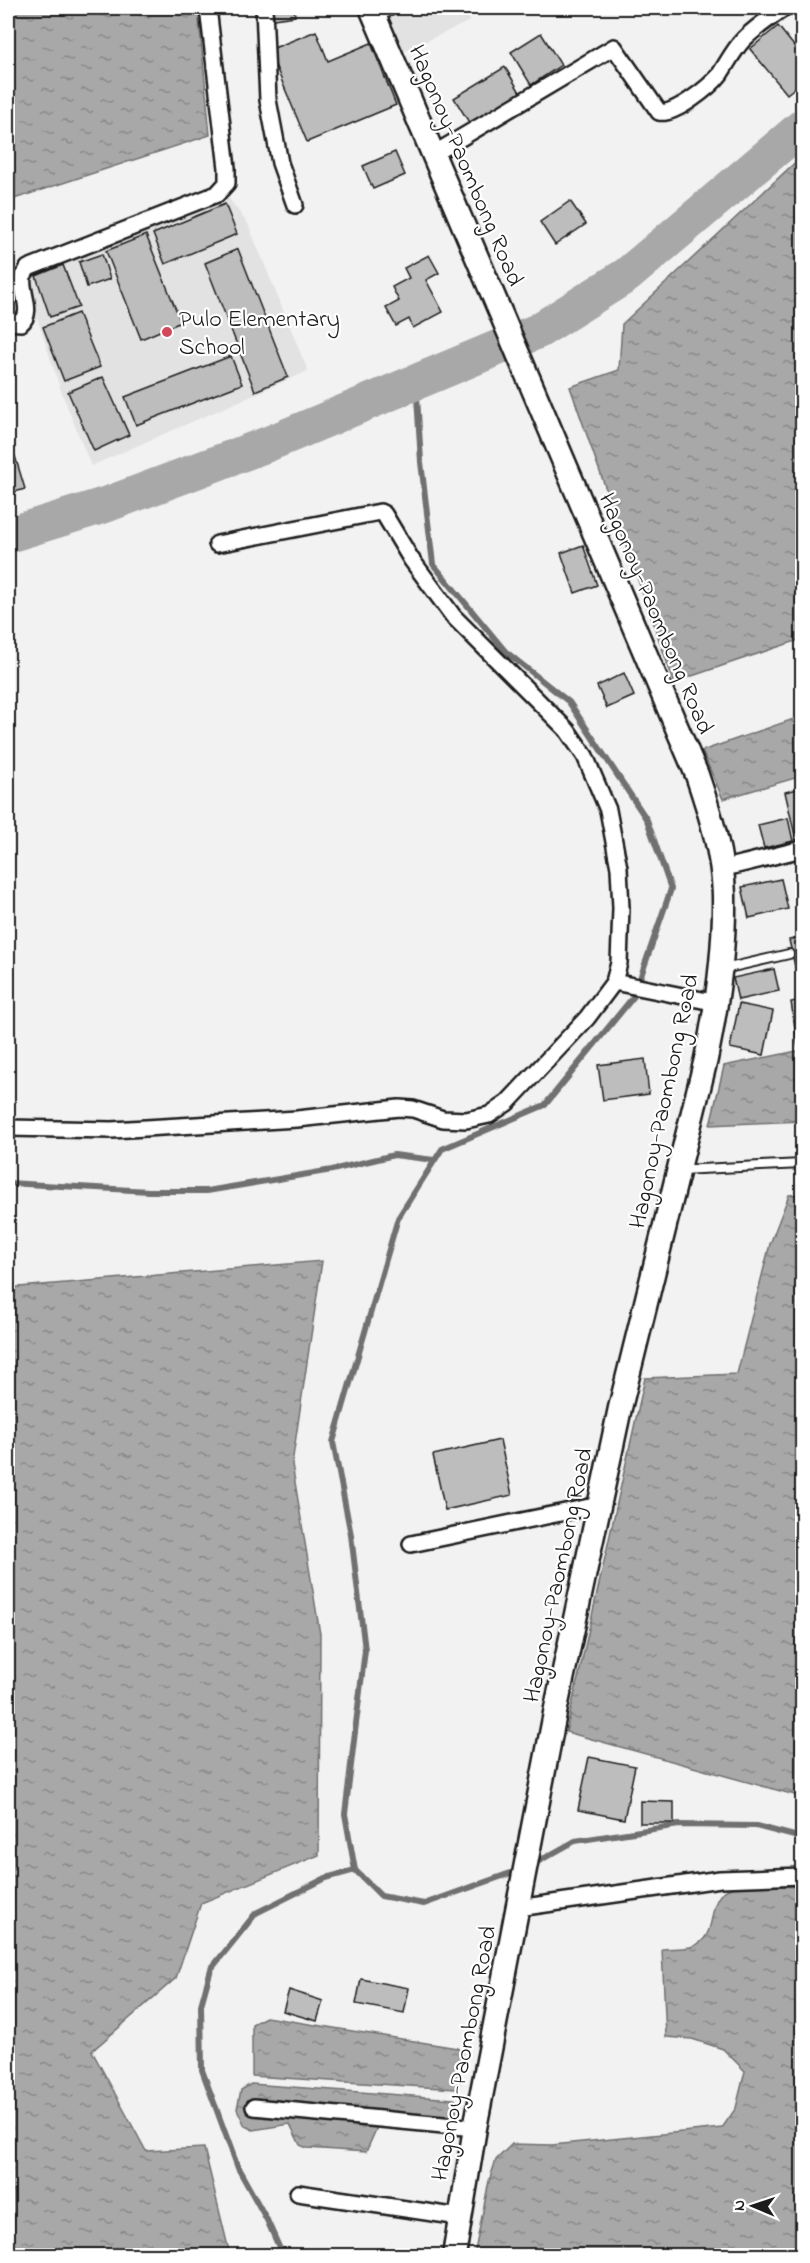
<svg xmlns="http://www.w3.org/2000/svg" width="810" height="2263" font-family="'Indie Flower',sans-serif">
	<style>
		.built { fill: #e2e2e2 }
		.water { fill: url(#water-ripples); stroke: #707070; stroke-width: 1.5 }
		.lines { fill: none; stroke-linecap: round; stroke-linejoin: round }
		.stream { stroke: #707070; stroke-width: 6 }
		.river { stroke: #a8a8a8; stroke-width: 36 }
		.building { fill: #bdbdbd; stroke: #1c1c1c; stroke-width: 1.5 }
		.lane-casing { stroke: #1c1c1c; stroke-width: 12 }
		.street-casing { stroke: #1c1c1c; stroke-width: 20 }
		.secondary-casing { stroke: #1c1c1c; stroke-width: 27 }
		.lane { stroke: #fff; stroke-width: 8 }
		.street { stroke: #fff; stroke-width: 15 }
		.secondary { stroke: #fff; stroke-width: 22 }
		.poi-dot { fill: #d1495b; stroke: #fff; stroke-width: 2 }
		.labels { text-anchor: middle; stroke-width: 4.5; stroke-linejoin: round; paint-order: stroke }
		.street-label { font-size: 24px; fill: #1c1c1c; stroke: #fff }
		.poi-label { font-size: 24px; fill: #1c1c1c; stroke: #fff; text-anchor: start }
	</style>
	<defs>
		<pattern id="water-ripples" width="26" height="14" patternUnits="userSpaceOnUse" patternTransform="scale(1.5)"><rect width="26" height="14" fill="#a8a8a8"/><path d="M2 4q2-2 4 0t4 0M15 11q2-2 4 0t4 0" fill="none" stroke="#888"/></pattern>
	</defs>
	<rect width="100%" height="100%" fill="#f2f2f2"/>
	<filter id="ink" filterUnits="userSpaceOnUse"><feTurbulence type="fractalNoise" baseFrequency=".0167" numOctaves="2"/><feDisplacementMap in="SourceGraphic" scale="12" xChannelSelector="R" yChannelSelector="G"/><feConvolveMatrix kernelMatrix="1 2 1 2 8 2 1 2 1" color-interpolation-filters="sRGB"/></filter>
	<g filter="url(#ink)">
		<g class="built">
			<polygon points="385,8 464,8 470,21 404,51"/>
			<polygon points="228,197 248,224 308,371 91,466 61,391 29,293 31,276"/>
		</g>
		<g class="water">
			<polygon points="8,8 198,8 210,135 8,201"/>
			<polygon points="802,156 802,639 674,682 570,387 619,370 622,324"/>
			<polygon points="802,716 802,776 723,799 702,751"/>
			<polygon points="802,1050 802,1121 710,1125 724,1066"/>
			<polygon points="802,1194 802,1797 566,1732 645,1378 737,1374 770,1244 789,1195"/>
			<polygon points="322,1261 292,1464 320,1634 319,1855 201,1903 176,1978 92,2051 146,2151 204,2148 230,2255 8,2255 8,1288"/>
			<path d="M757,1885L802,1887V2255L474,2256L489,2181L496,2160L512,2144L552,2145L722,2128L736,2108L745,2071L723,2049L692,2039L666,2037L662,1949C670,1948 681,1949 690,1947C718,1940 707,1909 721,1894C729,1885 746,1886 757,1885Z"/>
			<polygon points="266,2017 457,2048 463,2053 459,2086 456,2089 252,2076 252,2024"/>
			<polygon points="251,2084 454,2099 457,2101 456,2122 378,2125 366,2152 307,2148 300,2145 290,2124 253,2130 245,2126 237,2109 241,2090"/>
		</g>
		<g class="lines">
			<g class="stream">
				<polyline points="416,380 421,462 433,564 505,651 569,702 647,820 671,889 634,996 545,1105 442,1149 398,1218 333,1442 351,1535 365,1650 345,1814 355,1870 381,1896 424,1904 519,1870"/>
				<polyline points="8,1183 149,1191 207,1191 332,1170 394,1155 434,1160"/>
				<polyline points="532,1865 575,1841 679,1825 756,1826 802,1838"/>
				<polyline points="283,2256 267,2220 238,2168 202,2070 201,2005 211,1969 256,1913 326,1878 355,1870"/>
			</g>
			<polyline class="river" points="8,535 108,504 268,444 538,331 627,275 802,127"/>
		</g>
		<g class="building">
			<polygon points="273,8 294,8 295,16 274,19"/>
			<polygon points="778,26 802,56 802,82 787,94 750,49"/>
			<polygon points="316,31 328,61 371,43 396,105 307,142 269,50"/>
			<polygon points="541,33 561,65 531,85 511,52"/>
			<polygon points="505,67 521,94 470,124 454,98"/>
			<polygon points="395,152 405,175 373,189 363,166"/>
			<polygon points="570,201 586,224 555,245 540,222"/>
			<polygon points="225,204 237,234 165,264 153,234"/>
			<polygon points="146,235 181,322 141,339 106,251"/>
			<polygon points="238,249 288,377 255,391 205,263"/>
			<polygon points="102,254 110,279 87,287 79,262"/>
			<polygon points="429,255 439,273 426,280 443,312 413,328 409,319 396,326 386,308 399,301 392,287 409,278 404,268"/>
			<polygon points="63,265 79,307 50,317 36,276"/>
			<polygon points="78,313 100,367 64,381 43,327"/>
			<polygon points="231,356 242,384 136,425 125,397"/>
			<polygon points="103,377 129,435 94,451 68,392"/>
			<polygon points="15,456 25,489 8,494 8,458"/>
			<polygon points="583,545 597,585 575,593 561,553"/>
			<polygon points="624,673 634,696 607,708 597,686"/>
			<polygon points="802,788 802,839 796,840 785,792"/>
			<polygon points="788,818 793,841 764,848 758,825"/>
			<polygon points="781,879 788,909 749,918 742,887"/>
			<polygon points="802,937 802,979 798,980 789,940"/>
			<polygon points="774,969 779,991 738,1000 733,978"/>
			<polygon points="802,1000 802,1047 798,1047 791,1002"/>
			<polygon points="739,1004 773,1011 764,1055 730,1048"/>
			<polygon points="645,1059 649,1094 603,1100 598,1065"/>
			<polygon points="500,1440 512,1495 445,1510 433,1455"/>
			<polygon points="589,1757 635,1766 624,1819 578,1810"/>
			<polygon points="640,1801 674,1802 674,1823 640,1823"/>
			<polygon points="361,1979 409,1988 404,2013 356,2004"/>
			<polygon points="289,1990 323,2001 317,2021 283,2011"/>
		</g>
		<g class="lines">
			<defs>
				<g id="lane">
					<polyline points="377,17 397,8"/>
					<polyline points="724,969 789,954"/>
					<polyline points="680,1170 802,1164"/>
				</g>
				<g id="street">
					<polyline points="264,8 268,100 280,163 295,205"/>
					<path d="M432,155L614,47L659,112C674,116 711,86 720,74C728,62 734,49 744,39C756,27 770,18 784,8"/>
					<path d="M8,322L21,323C34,312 20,291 23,276C24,276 28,268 28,268L217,194L227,183V168L208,8"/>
					<polyline points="721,869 802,849"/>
					<polyline points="614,982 717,1003"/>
					<polyline points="8,1128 112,1130 297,1119 399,1108 413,1109 443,1119 466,1120 489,1115 507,1103 587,1018 614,982 619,963 621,908 619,868 608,810 585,756 567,730 453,616 411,559 384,514 380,512 217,544"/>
					<polyline points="411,1544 599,1505"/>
					<polyline points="518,1908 720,1879 802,1876"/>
					<polyline points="254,2107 475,2128"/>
					<polyline points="298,2193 460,2217"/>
				</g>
				<path id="secondary" d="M371,8L697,775C710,813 723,855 724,895C725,950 717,1006 706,1059L620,1408L556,1708L475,2128L454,2256"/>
			</defs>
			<use href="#lane" class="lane-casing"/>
			<use href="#street" class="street-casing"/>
			<use href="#secondary" class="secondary-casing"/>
			<use href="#lane" class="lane"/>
			<use href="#street" class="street"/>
			<use href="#secondary" class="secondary"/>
		</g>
	</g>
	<circle class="poi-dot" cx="167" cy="332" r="6"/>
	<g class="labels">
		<g class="street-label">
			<text transform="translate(467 165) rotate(67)" y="8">Hagonoy-Paombong Road</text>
			<text transform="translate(657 613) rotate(67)" y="8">Hagonoy-Paombong Road</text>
			<text transform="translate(663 1101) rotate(-78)" y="8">Hagonoy-Paombong Road</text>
			<text transform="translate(557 1575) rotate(-78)" y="8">Hagonoy-Paombong Road</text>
			<text transform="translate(463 2053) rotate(-79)" y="8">Hagonoy-Paombong Road</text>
		</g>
		<g class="poi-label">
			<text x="179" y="326">Pulo Elementary<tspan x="179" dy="28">School</tspan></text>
		</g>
	</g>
	<rect width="810" height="2263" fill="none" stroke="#fff" stroke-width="30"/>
	<rect x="15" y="15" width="780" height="2233" fill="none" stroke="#1c1c1c" stroke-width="2" filter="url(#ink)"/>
	<g transform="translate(753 2206) rotate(272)" stroke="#ffffff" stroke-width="4.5" paint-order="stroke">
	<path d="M0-4.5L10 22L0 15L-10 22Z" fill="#1c1c1c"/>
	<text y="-9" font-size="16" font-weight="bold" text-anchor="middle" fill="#1c1c1c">N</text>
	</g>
</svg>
